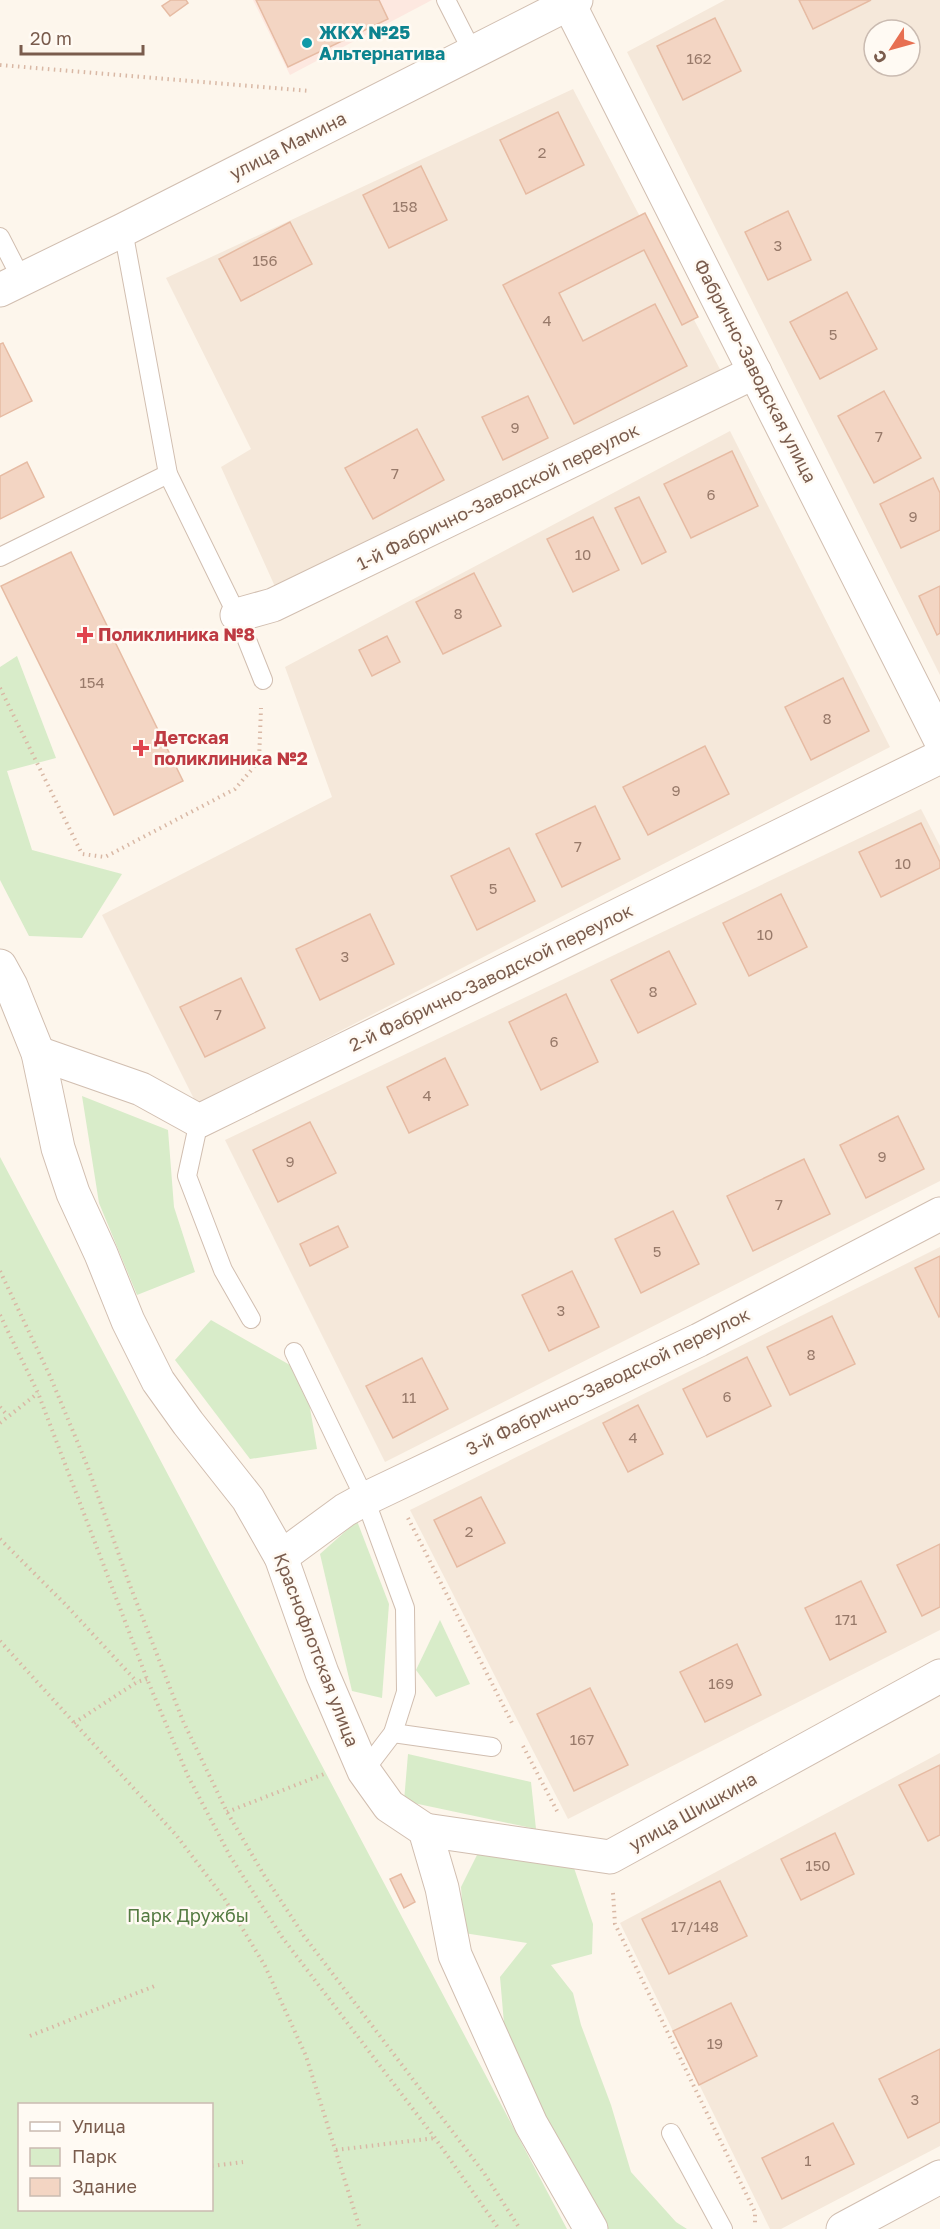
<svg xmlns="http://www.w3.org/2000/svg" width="940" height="2229" font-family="'Golos Text',sans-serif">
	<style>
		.residential { fill: #f5e8da; fill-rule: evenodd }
		.commercial { fill: #fde8e0 }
		.green { fill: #d8ecc9; fill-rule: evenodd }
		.building { fill: #f3d5c3; stroke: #e6bba3; stroke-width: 1.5 }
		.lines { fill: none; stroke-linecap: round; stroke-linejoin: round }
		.lane-casing { stroke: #d1beb0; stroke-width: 20 }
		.street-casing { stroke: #d1beb0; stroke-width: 35 }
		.path { stroke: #d9b8a5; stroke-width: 4; stroke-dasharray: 1.5 4.5; stroke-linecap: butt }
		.lane { stroke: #fff; stroke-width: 18 }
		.street { stroke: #fff; stroke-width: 33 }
		.culture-dot { fill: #0f9aa8; stroke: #fffaf3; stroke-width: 2 }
		.health-dot { fill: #e0444e; stroke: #fffaf3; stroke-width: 2 }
		.labels { text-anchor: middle; stroke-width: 5; stroke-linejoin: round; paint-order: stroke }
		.number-label { font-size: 15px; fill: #987a6a }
		.culture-label { font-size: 18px; font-weight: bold; fill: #0d838f; stroke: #fffaf3; text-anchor: start }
		.street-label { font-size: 18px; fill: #7a5c4d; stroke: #fffaf3 }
		.health-label { font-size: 18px; font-weight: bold; fill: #be3a42; stroke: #fffaf3; text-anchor: start }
		.park-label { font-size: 18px; fill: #537a41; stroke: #fffaf3 }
	</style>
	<rect width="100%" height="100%" fill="#fdf6ec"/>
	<g class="residential">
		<path d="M725,0H940V675L627,52ZM874,30H910V66H874Z"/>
		<polygon points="573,89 723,375 277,591 221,467 251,449 166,278"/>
		<polygon points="730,431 890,747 197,1105 102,915 332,797 285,667"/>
		<polygon points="921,809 940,846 940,1181 385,1462 225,1140"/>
		<polygon points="940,1247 940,1630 568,1819 410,1510"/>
		<polygon points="940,1753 940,2146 781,2229 770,2229 620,1923"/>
	</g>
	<polygon class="commercial" points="253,0 432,0 290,75"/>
	<g class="green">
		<polygon points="17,656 56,758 7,771 32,850 122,874 82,938 29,936 0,880 0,667"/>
		<polygon points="82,1096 168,1130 174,1207 195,1272 137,1295 99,1203"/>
		<path d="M0,1157L567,2229H0ZM20,2104H212V2210H20Z"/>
		<polygon points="211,1320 304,1373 317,1449 250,1459 175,1360"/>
		<polygon points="357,1521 389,1604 382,1698 352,1691 320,1554"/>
		<polygon points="440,1620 470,1684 436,1697 416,1670"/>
		<polygon points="408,1754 531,1782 536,1829 404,1801"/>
		<polygon points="478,1853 572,1862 593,1924 592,1954 551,1965 573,1993 581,2025 611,2105 631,2172 676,2222 687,2229 603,2229 564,2163 505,2035 500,1977 527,1943 464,1933 461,1887"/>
	</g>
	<g class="building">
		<polygon points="171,0 186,0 188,3 170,16 162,6"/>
		<polygon points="256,0 379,0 388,19 288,67"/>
		<polygon points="799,0 871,0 813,29"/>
		<polygon points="715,18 741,71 683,100 657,46"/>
		<polygon points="558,112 584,165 526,194 500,140"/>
		<polygon points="421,166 447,220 389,248 363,195"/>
		<polygon points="788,211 811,260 768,280 745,232"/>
		<polygon points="645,213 698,317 682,325 644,250 559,293 583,341 655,304 687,366 574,424 503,285"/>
		<polygon points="290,222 312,264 241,301 219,259"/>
		<polygon points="847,292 877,349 820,379 790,322"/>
		<polygon points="3,343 32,401 0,417 0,344"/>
		<polygon points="884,391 921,458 874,483 838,416"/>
		<polygon points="528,396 548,438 503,460 482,417"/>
		<polygon points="417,429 444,480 373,519 345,468"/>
		<polygon points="732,451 758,506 691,538 664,484"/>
		<polygon points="27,462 44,497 0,519 0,476"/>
		<polygon points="933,478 940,493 940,530 901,548 880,504"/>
		<polygon points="639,497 666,552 642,564 615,508"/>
		<polygon points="593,517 619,570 573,592 547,539"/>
		<polygon points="71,552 183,781 114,815 1,586"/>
		<polygon points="474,573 501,626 443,654 416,602"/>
		<polygon points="940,586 940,633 937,635 919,596"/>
		<polygon points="387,636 400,662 372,676 359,650"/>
		<polygon points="843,678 869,731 811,760 785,707"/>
		<polygon points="705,746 729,794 648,835 623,787"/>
		<polygon points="595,806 620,859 562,887 536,834"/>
		<polygon points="921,823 940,862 940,868 881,897 859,852"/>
		<polygon points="509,848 535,901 477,930 451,876"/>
		<polygon points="781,894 807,947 749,976 723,923"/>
		<polygon points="370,914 394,964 320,1000 296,949"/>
		<polygon points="669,951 696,1004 638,1033 611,980"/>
		<polygon points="241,978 265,1028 205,1057 180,1007"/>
		<polygon points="566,994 598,1062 541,1090 509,1022"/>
		<polygon points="445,1058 468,1105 409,1133 387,1087"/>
		<polygon points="898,1116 924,1169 866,1198 840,1145"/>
		<polygon points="310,1122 336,1173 278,1202 253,1150"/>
		<polygon points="804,1159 830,1214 753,1251 727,1196"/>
		<polygon points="673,1211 699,1264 641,1293 615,1239"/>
		<polygon points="338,1226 348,1247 310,1266 300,1244"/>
		<polygon points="940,1256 940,1316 939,1317 915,1268"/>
		<polygon points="572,1271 599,1327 549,1351 522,1295"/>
		<polygon points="832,1316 855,1364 790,1395 767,1347"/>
		<polygon points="747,1357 771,1406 707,1437 683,1389"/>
		<polygon points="422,1358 448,1409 393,1438 366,1386"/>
		<polygon points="638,1405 663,1454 628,1472 603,1423"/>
		<polygon points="481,1497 505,1543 457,1567 434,1520"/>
		<polygon points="940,1544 940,1607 922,1616 897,1565"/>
		<polygon points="861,1581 886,1632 830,1660 805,1608"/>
		<polygon points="737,1644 761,1695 705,1722 680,1672"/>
		<polygon points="590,1688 628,1765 574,1791 537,1714"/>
		<polygon points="940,1765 940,1835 928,1841 899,1785"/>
		<polygon points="835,1833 854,1874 801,1900 781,1859"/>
		<polygon points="401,1874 415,1902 404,1908 390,1879"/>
		<polygon points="720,1881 747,1936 669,1974 642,1919"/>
		<polygon points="731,2003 757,2056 699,2085 673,2031"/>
		<polygon points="940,2049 940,2122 908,2138 879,2079"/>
		<polygon points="833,2123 854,2164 782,2199 762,2158"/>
	</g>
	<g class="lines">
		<defs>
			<g id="lane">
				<polyline points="446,0 473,53"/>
				<polyline points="123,230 168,474 237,615 263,680"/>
				<polyline points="0,237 22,280"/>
				<polyline points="0,557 168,474"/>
				<polyline points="199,1121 187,1176 223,1270 251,1319"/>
				<polyline points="294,1352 365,1499 405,1608 406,1692 393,1733 364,1771"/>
				<polyline points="393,1733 492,1747"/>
				<polyline points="671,2133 723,2229"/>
			</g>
			<g id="street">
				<polyline points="569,4 940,739"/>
				<polyline points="0,290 123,230 576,0"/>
				<polyline points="237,615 273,605 755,372"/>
				<polyline points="0,966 11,986 38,1053 58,1148 73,1193 101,1254 128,1321 158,1381 188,1423 248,1499 281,1557 322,1673 364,1771 389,1806 425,1830 442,1888 455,1955 531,2124 591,2229"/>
				<polyline points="38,1053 141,1089 199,1121 940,757"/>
				<polyline points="281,1557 345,1510 365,1499 699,1340 940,1214"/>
				<polyline points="425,1830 610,1857 940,1676"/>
				<polyline points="843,2229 940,2177"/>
			</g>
		</defs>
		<use href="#lane" class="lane-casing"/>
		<use href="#street" class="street-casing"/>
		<g class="path">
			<polyline points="0,65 310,91"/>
			<polyline points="0,688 82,854 105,857 235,789 259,761 261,708"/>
			<polyline points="0,1271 50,1376 87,1465 129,1583 183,1721 227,1812 264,1875 304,1936 484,2173 520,2229"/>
			<polyline points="0,1315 38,1393 147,1679 188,1776 230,1856 282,1937 435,2138 499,2229"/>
			<polyline points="0,1407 8,1416"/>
			<polyline points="0,1423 38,1393"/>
			<polyline points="408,1518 512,1723"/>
			<polyline points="0,1539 66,1605 137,1682"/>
			<polyline points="0,1641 176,1835 224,1898 265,1966 306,2056 360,2229"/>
			<polyline points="74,1723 137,1682 147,1679"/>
			<polyline points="523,1746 557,1811"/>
			<polyline points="227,1812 324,1774"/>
			<polyline points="613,1893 615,1924 755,2212 755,2223"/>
			<polyline points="30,2036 157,1985"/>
			<polyline points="336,2150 435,2138"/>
			<polyline points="212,2166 243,2162"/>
		</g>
		<use href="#lane" class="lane"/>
		<use href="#street" class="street"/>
	</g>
	<circle class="culture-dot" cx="307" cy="43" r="6"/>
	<g class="health-dot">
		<path d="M82 626h6v6h6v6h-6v6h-6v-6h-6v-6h6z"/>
		<path d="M138 739h6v6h6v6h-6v6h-6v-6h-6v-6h6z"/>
	</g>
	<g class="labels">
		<g class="number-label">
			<text x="699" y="64">162</text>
			<text x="542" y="158">2</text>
			<text x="405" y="212">158</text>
			<text x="778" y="251">3</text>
			<text x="265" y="266">156</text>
			<text x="547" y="326">4</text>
			<text x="833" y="340">5</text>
			<text x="515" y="433">9</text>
			<text x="879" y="442">7</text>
			<text x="395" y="479">7</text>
			<text x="711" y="500">6</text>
			<text x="913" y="522">9</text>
			<text x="583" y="560">10</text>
			<text x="458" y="619">8</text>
			<text x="92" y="688">154</text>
			<text x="827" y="724">8</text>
			<text x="676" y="796">9</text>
			<text x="578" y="852">7</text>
			<text x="903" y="869">10</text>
			<text x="493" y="894">5</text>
			<text x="765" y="940">10</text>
			<text x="345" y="962">3</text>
			<text x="653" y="997">8</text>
			<text x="218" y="1020">7</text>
			<text x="554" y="1047">6</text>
			<text x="427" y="1101">4</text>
			<text x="882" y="1162">9</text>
			<text x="290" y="1167">9</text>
			<text x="779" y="1210">7</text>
			<text x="657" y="1257">5</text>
			<text x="561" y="1316">3</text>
			<text x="811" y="1360">8</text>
			<text x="727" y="1402">6</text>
			<text x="409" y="1403">11</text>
			<text x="633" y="1443">4</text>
			<text x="469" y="1537">2</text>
			<text x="846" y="1625">171</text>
			<text x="721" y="1689">169</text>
			<text x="582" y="1745">167</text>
			<text x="818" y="1871">150</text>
			<text x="695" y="1932">17/148</text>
			<text x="715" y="2049">19</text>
			<text x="915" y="2105">3</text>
			<text x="808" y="2166">1</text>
		</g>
		<g class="culture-label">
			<text x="319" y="39">ЖКХ №25<tspan x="319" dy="21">Альтернатива</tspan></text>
		</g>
		<g class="street-label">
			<text transform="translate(288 146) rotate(-27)" y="6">улица Мамина</text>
			<text transform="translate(755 371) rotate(63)" y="6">Фабрично-Заводская улица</text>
			<text transform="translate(498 497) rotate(-26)" y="6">1-й Фабрично-Заводской переулок</text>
			<text transform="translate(491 978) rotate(-26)" y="6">2-й Фабрично-Заводской переулок</text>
			<text transform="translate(608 1382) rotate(-26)" y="6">3-й Фабрично-Заводской переулок</text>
			<text transform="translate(316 1650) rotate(69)" y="6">Краснофлотская улица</text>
			<text transform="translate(693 1812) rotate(-29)" y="6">улица Шишкина</text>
		</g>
		<g class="health-label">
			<text x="98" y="641">Поликлиника №8</text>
			<text x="154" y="744">Детская<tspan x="154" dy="21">поликлиника №2</tspan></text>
		</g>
		<g class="park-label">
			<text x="188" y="1922">Парк Дружбы</text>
		</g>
	</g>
	<rect x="18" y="2103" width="195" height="108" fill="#fffaf3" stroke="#cabbb1" stroke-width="1.5"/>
	<rect x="30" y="2122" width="30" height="9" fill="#ffffff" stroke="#cabbb1" stroke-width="1.5"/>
	<text x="72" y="2133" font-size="18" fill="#7a5c4d">Улица</text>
	<rect x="30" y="2148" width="30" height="18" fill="#d8ecc9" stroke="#cabbb1" stroke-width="1.5"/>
	<text x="72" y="2163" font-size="18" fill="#7a5c4d">Парк</text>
	<rect x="30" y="2178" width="30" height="18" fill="#f3d5c3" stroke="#cabbb1" stroke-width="1.5"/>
	<text x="72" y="2193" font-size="18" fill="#7a5c4d">Здание</text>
	<g transform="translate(892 48) rotate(234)"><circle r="28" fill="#fffaf3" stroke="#cabbb1" stroke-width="1.5"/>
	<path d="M0-4.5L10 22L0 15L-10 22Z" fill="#e76f51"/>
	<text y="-9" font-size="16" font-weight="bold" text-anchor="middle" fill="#7a5c4d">С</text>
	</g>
	<path d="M21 45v9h122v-9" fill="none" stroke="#7a5c4d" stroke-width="3"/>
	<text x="30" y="45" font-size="18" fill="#7a5c4d" stroke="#fffaf3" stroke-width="4.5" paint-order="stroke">20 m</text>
</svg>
